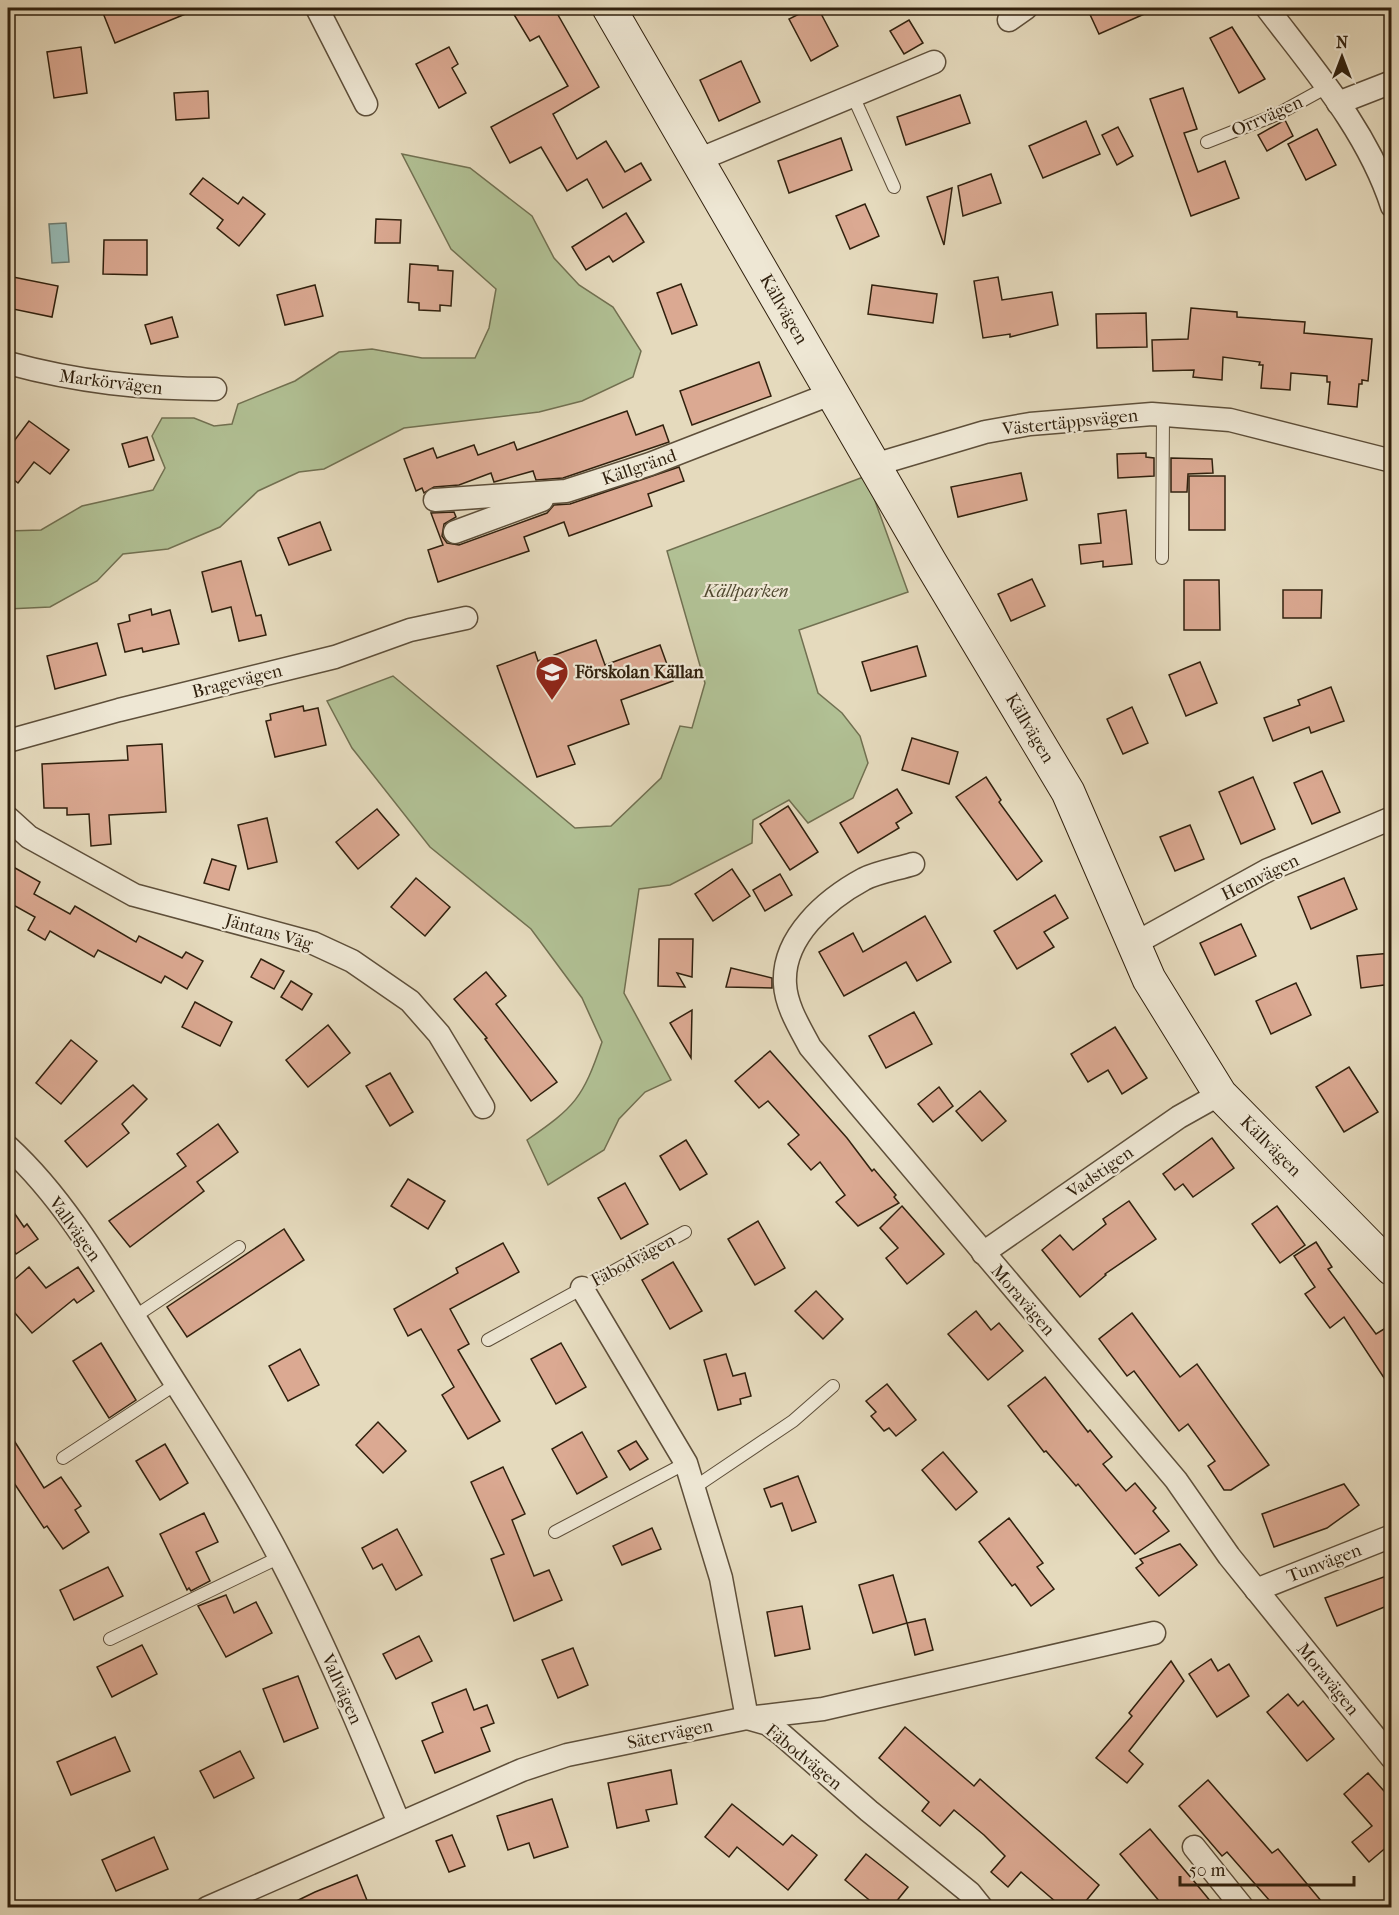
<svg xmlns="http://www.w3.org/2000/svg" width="1399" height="1915" font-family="'IM FELL French Canon',serif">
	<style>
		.green { fill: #b1c094; stroke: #717051; stroke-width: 1.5 }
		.water { fill: #96bab5; stroke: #6e7d72; stroke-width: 1.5 }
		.building { fill: #dba992; stroke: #31210e; stroke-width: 1.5 }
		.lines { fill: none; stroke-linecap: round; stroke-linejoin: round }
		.lane-casing { stroke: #5e4f3a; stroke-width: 14 }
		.street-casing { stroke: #5e4f3a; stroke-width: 25 }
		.secondary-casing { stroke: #31210e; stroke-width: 35 }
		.lane { stroke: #eee7d4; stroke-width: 12 }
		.street { stroke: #eee7d4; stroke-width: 22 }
		.secondary { stroke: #eee7d4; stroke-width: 33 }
		.labels { text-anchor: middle; stroke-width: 4.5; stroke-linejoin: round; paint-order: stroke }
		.street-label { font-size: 18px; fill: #31210e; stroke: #eee7d4 }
		.park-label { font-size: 18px; font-style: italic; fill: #514930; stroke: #eee7d4 }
		.poi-label { font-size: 18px; font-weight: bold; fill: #31210e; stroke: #eee7d4; text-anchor: start }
	</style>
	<rect width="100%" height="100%" fill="#e5dabd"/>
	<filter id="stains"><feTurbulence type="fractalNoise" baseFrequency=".00333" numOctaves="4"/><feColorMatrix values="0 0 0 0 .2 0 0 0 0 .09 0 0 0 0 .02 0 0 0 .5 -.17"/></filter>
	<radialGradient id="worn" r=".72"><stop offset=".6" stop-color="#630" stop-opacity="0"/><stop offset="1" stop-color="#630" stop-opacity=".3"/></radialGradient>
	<g class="green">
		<polygon points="402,154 470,168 532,216 554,258 579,285 613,307 641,351 633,377 582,401 539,412 404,428 324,469 299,472 258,491 220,527 168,549 123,554 97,581 50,607 8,609 8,531 41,530 82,506 153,490 165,468 152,436 162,418 194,418 214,426 232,424 238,404 295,381 339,352 372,349 422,358 475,358 489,328 496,289 451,249"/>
		<path d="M866,476L908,592L799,630L818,693L842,713L860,736L868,763L853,798L808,823L789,800L753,820L752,843L670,885L639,889L624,993L671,1080L645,1092L619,1119L604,1150L548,1185L527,1140C575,1107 583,1098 602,1042L582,998L531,929L430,847L352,748L327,701L393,676L575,828L611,826L661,778L680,726L692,728L705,683L667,551Z"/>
	</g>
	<polygon class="water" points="66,223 69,262 52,263 49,224"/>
	<g class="building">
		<polygon points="101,8 200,8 115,43"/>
		<polygon points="510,8 554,8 599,87 553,114 577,159 606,141 625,172 641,163 651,180 603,208 587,179 567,191 541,147 510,163 491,127 568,86 539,36 530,41"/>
		<polygon points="811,8 818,8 838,46 811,61 789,19"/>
		<polygon points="1087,8 1158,8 1099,34"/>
		<polygon points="909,20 923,43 904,54 890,31"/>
		<polygon points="1232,27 1265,79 1239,93 1210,38"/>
		<polygon points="81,47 87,93 54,98 47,52"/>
		<polygon points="449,47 458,64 452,68 466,93 439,108 416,64"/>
		<polygon points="741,61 760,102 719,121 700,80"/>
		<polygon points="1183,88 1197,129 1184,133 1198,172 1225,161 1239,198 1191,216 1150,99"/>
		<polygon points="208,91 209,118 176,120 174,93"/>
		<polygon points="960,95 970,123 906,145 897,117"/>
		<polygon points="1285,120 1293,136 1267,151 1258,135"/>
		<polygon points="1086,121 1100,154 1043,178 1029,146"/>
		<polygon points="1118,127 1133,156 1117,165 1102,135"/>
		<polygon points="1317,129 1336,165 1306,180 1288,144"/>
		<polygon points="841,138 852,170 789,193 778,161"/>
		<polygon points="991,174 1001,203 963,216 958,186"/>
		<polygon points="203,178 238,204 243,197 265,214 239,246 217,228 223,220 190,194"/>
		<polygon points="952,188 944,245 927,197"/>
		<polygon points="865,204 879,236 850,249 836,216"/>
		<polygon points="626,213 644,242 613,262 609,256 586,270 572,247"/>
		<polygon points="376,219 401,220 400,243 375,243"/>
		<polygon points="104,240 147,240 147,275 103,274"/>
		<polygon points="410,264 438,266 438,270 453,271 451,306 440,305 440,311 419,310 419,303 408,302"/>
		<polygon points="8,276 58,286 52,317 8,308"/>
		<polygon points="998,277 1002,300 1052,292 1058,325 1010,337 1010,334 983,338 974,281"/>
		<polygon points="681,284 697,325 672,334 657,293"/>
		<polygon points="315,285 323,316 285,325 277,295"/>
		<polygon points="872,285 937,294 933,323 868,314"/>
		<polygon points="1191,308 1237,312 1237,317 1305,322 1304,333 1372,339 1368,381 1362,380 1362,384 1359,384 1357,407 1328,404 1330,382 1327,382 1327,376 1291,373 1290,390 1261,388 1263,365 1259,365 1260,362 1223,357 1222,380 1193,377 1194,370 1153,371 1152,340 1188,339"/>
		<polygon points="1146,313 1147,347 1097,348 1096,314"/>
		<polygon points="172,317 178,337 151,344 145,325"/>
		<polygon points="759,362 771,396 692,425 680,391"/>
		<polygon points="627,411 636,435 663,425 669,442 563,478 536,480 533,471 494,482 491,473 459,485 434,487 424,493 422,488 416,491 404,459 433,448 437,458 474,445 478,455 514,442 517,450"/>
		<polygon points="29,421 69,450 50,474 34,462 18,483 8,475 8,449"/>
		<polygon points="147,437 154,460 129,467 122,444"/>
		<polygon points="1146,453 1146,457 1154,458 1154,476 1118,478 1117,454"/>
		<polygon points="1171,458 1212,459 1213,473 1188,474 1187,492 1171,492"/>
		<polygon points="679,467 684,481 648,494 652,506 569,536 564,522 524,537 529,551 438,582 428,550 443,545 431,513 454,512 456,517 444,524 442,536 447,543 459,545 547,513 554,505 570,504"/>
		<polygon points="1021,473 1027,500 958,517 951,487"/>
		<rect x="1189" y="476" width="36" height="54"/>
		<polygon points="1126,510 1132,564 1103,567 1103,561 1081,564 1079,545 1101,543 1098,514"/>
		<polygon points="320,522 331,550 289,565 278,538"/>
		<polygon points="241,561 256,616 261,615 266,635 239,641 231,607 212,612 202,572"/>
		<polygon points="1032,579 1045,606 1011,621 998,594"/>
		<polygon points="1184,580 1219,580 1220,630 1184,630"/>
		<polygon points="1283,590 1322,590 1321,618 1283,618"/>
		<polygon points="151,609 152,615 170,610 179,644 143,652 142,648 125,652 118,624 130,621 129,615"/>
		<polygon points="596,640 605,665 660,645 673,681 621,700 629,724 568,746 575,764 537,777 497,666 535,652 538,661"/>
		<polygon points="97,643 106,675 55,689 47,656"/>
		<polygon points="917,646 926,676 871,691 862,662"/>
		<polygon points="1200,662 1217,703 1186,716 1169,675"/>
		<polygon points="1331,687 1344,721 1311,733 1309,727 1273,741 1264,718 1300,705 1298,700"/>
		<polygon points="303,706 304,711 318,708 326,745 275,757 266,721 271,720 270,714"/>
		<polygon points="1132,707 1148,743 1123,754 1107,719"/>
		<polygon points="912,738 958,752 949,784 902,770"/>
		<polygon points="162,744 166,812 109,815 111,844 91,846 89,814 67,815 67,808 44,808 42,764 128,760 127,746"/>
		<polygon points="1322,771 1340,812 1312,824 1294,783"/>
		<polygon points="986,777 1001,800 999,802 1042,861 1017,880 956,797"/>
		<polygon points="1253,777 1275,829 1241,844 1219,792"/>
		<polygon points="897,789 912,813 896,823 899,828 858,853 840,823"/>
		<polygon points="788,806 818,852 790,870 760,824"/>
		<polygon points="377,809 399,835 358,869 336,842"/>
		<polygon points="267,818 277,862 248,869 238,825"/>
		<polygon points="1190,825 1204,859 1175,871 1160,837"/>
		<polygon points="212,859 236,866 229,890 204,883"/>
		<polygon points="8,864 40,882 34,894 70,914 75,906 136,942 139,936 182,958 186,952 203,961 187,989 165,976 161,983 98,950 94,957 50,931 45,940 28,930 35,917 8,902"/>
		<polygon points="732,869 750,896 713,921 695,894"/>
		<polygon points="780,874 792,895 765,911 753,890"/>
		<polygon points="416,878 450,907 425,936 391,907"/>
		<polygon points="1344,878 1357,909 1311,929 1298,897"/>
		<polygon points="1055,895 1068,918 1044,932 1054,947 1017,969 994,931"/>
		<polygon points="925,916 951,962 917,981 906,962 844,996 819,952 853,933 863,952"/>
		<polygon points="1241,924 1256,956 1215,975 1200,943"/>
		<polygon points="659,939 693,939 692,977 677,973 685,987 658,986"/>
		<polygon points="1392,953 1392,984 1361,988 1357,956"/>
		<polygon points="261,959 284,971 274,989 251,977"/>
		<polygon points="731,968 772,978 772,988 726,987"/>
		<polygon points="486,972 506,996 496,1004 557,1082 531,1101 485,1039 487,1038 454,999"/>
		<polygon points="291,981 312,994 302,1010 281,997"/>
		<polygon points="1296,983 1311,1015 1271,1034 1256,1001"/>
		<polygon points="195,1002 232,1022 220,1046 182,1027"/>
		<polygon points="692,1010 691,1058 670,1023"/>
		<polygon points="914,1012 932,1044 886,1068 869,1036"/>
		<polygon points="328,1025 350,1053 308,1087 286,1060"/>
		<polygon points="1115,1027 1147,1078 1122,1094 1108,1070 1088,1082 1071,1054"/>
		<polygon points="71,1040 97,1061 61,1104 36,1083"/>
		<polygon points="770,1051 847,1138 872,1171 874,1169 896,1195 894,1197 899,1203 858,1226 836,1202 845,1195 820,1162 811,1170 788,1144 799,1135 768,1101 759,1108 735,1081"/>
		<polygon points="1349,1067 1378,1112 1344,1132 1316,1087"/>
		<polygon points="390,1073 413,1112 390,1126 366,1086"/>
		<polygon points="133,1085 147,1099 122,1124 129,1133 87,1167 65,1141"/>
		<polygon points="939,1087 953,1106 933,1122 918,1104"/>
		<polygon points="980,1091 1006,1121 982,1141 956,1111"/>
		<polygon points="218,1124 238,1152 197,1182 204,1191 130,1247 109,1221 186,1166 177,1154"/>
		<polygon points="1212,1138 1234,1168 1193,1197 1183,1184 1175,1190 1163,1174"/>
		<polygon points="686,1140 707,1174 680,1190 660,1156"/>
		<polygon points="408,1179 445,1201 428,1229 391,1206"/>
		<polygon points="625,1183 648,1224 621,1239 598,1198"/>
		<polygon points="1129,1201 1156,1239 1105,1274 1106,1275 1080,1297 1042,1250 1060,1235 1073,1250 1106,1224 1103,1219"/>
		<polygon points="8,1204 24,1227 27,1224 38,1239 16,1254 8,1242"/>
		<polygon points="902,1206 944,1254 907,1284 886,1258 898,1248 880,1228"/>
		<polygon points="1277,1206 1305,1245 1280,1263 1252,1224"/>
		<polygon points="758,1221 785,1268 755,1285 728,1239"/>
		<polygon points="284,1229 304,1260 187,1337 167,1307"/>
		<polygon points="1316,1242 1332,1267 1328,1269 1376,1334 1392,1324 1392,1390 1344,1317 1330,1328 1305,1294 1315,1287 1294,1256"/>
		<polygon points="503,1243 519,1272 450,1309 469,1344 458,1350 500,1421 468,1439 442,1395 454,1387 421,1329 408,1336 394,1309 458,1273 456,1268"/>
		<polygon points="673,1262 702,1311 670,1329 642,1280"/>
		<polygon points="29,1267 46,1288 78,1267 94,1291 77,1303 74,1299 32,1333 15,1313 8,1319 8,1285"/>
		<polygon points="816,1291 843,1319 823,1339 795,1311"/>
		<polygon points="976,1311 991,1330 999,1323 1023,1351 988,1380 948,1334"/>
		<polygon points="1132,1313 1180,1377 1197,1364 1269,1465 1231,1490 1224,1490 1208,1466 1215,1461 1188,1424 1179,1431 1134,1371 1127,1376 1099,1339"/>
		<polygon points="101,1343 136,1400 109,1418 73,1361"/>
		<polygon points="561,1343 586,1387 556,1404 531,1359"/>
		<polygon points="300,1349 319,1385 288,1401 269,1366"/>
		<polygon points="726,1354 733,1376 745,1373 751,1396 740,1399 741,1404 718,1410 704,1360"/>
		<polygon points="1045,1377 1088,1432 1090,1430 1112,1457 1103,1464 1126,1491 1135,1483 1156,1508 1153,1511 1169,1531 1135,1554 1078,1484 1076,1486 1046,1451 1044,1452 1008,1406"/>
		<polygon points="887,1384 916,1420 896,1436 889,1428 884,1431 871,1416 876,1412 866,1401"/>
		<polygon points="378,1422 406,1451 383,1473 356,1445"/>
		<polygon points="8,1431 44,1488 61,1477 81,1506 75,1510 89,1532 63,1549 47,1526 44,1528 8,1474"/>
		<polygon points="582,1432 607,1477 577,1494 552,1449"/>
		<polygon points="636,1441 648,1459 630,1470 618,1451"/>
		<polygon points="165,1444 188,1483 160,1500 136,1461"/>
		<polygon points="943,1452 977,1492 956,1510 922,1470"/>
		<polygon points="503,1467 525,1514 512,1520 534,1576 549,1570 562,1600 514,1621 491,1559 504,1554 471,1482"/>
		<polygon points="798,1476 816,1522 792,1531 782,1503 771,1507 764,1489"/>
		<polygon points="1344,1484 1359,1505 1327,1528 1274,1547 1262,1514"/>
		<polygon points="204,1513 218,1542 196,1552 210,1581 191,1591 189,1588 187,1590 160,1534"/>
		<polygon points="1009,1518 1043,1563 1037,1567 1054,1589 1031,1606 1015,1584 1012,1586 979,1542"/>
		<polygon points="652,1528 661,1549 622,1565 613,1546"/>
		<polygon points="397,1529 422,1575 396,1590 382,1564 373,1569 362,1548"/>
		<polygon points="1180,1544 1197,1565 1159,1596 1136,1568 1143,1563 1140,1559"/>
		<polygon points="108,1567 123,1596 74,1620 60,1590"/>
		<polygon points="1392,1574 1392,1604 1337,1626 1325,1598"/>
		<polygon points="893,1575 907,1623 873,1633 859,1585"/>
		<polygon points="226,1595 234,1613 256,1602 272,1633 226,1657 198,1606"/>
		<polygon points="802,1606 810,1649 775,1656 767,1612"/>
		<polygon points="925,1619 933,1650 915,1655 907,1623"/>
		<polygon points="419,1636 432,1661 396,1679 383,1654"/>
		<polygon points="142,1645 157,1674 112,1697 97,1667"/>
		<polygon points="573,1648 588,1685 558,1698 542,1660"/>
		<polygon points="1211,1659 1218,1671 1229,1664 1249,1696 1217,1717 1189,1674"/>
		<polygon points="1171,1661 1184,1681 1129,1751 1143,1764 1127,1783 1096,1758 1132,1716 1129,1713"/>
		<polygon points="298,1676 318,1728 284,1742 263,1689"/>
		<polygon points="466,1689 474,1710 487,1705 494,1723 481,1728 490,1751 435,1773 422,1741 443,1732 432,1703"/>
		<polygon points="1288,1694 1298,1706 1303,1701 1334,1739 1307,1761 1267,1712"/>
		<polygon points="905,1727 974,1786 980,1779 1099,1885 1080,1908 1063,1908 1021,1872 1008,1887 991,1872 1005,1856 984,1835 954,1810 940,1826 922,1811 929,1802 879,1758"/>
		<polygon points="115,1737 130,1771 71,1795 57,1762"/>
		<polygon points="240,1751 254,1778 214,1798 200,1771"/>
		<polygon points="671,1770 677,1804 646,1810 649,1821 617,1828 608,1783"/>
		<polygon points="1368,1773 1392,1800 1392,1849 1389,1845 1369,1862 1352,1842 1372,1826 1344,1794"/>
		<polygon points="1208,1780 1272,1853 1278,1849 1327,1908 1276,1908 1227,1852 1222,1856 1179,1806"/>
		<polygon points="552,1799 568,1847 534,1858 529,1843 508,1850 497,1816"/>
		<polygon points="732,1804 783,1845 792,1835 817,1855 788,1890 737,1847 729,1857 705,1837"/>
		<polygon points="1150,1829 1193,1880 1216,1908 1165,1908 1120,1854"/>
		<polygon points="452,1835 465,1866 449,1872 436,1841"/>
		<polygon points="154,1837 168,1869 116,1891 102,1860"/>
		<polygon points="866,1854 908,1887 891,1908 879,1908 845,1880"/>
		<polygon points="357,1875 370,1908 282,1908 315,1892"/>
	</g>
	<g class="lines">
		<defs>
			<g id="lane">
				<polyline points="853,96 894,187"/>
				<polyline points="1207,142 1278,114 1327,87"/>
				<polyline points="1162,558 1163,415"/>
				<polyline points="134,1317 239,1247"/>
				<polyline points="488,1340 685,1232"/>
				<polyline points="63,1458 176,1384"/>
				<polyline points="695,1487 793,1421 833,1386"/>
				<polyline points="555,1532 686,1463"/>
				<polyline points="110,1639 280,1557"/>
			</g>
			<g id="street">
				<polyline points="317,8 366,104"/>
				<path d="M1267,8C1314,70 1367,130 1392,206"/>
				<polyline points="1009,20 1026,8"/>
				<polyline points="1338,103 1392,82"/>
				<polyline points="698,160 934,62"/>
				<path d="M8,363C78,382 142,389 215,389"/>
				<polyline points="874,465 985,432 1030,424 1152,414 1230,420 1392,461"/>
				<polyline points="435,500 566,491 650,464 833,393"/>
				<polyline points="455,532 542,500"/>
				<polyline points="8,741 119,710 335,657 410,630 466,618"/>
				<polyline points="8,818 29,837 134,895 313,943 352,961 410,1001 439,1034 483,1107"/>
				<path d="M913,864C897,869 878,872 864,879C827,899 782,937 785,984C786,1006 800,1028 810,1047L1176,1480L1229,1556L1392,1758"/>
				<polyline points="1132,945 1268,870 1392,818"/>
				<path d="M8,1147C67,1201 109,1277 151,1344C195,1415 242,1485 280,1558C325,1644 362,1733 399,1823"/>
				<polyline points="983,1253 1179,1117 1220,1094"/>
				<polyline points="582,1288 686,1463 721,1578 747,1718 768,1724 781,1734 869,1811 970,1893 982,1908"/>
				<polyline points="1256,1590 1392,1536"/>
				<polyline points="1194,1847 1243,1908"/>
				<polyline points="207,1908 522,1770 567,1755 747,1718 823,1709 1154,1633"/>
			</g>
			<polyline id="secondary" points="609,8 930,562 1068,792 1149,979 1220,1094 1392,1269"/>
		</defs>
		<use href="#lane" class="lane-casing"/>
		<use href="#street" class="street-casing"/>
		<use href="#secondary" class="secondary-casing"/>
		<use href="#lane" class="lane"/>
		<use href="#street" class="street"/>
		<use href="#secondary" class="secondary"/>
	</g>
	<defs>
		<symbol id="school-pin" viewBox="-11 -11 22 30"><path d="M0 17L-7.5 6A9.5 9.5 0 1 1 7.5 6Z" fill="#8f2418" stroke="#eee7d4"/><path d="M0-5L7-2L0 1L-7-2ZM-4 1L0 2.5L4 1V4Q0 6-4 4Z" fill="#fff"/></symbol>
	</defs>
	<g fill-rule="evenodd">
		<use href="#school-pin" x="533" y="653" width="38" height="52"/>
	</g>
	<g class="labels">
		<g class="street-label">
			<text transform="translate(1267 116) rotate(-24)" y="6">Orrvägen</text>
			<text transform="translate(784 309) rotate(60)" y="6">Källvägen</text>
			<text transform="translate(111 382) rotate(7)" y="6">Markörvägen</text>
			<text transform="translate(1070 422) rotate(-6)" y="6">Västertäppsvägen</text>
			<text transform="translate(639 467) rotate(-19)" y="6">Källgränd</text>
			<text transform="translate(237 681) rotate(-14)" y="6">Bragevägen</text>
			<text transform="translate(1030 728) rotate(59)" y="6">Källvägen</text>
			<text transform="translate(1260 877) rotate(-26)" y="6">Hemvägen</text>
			<text transform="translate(269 932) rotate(16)" y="6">Jäntans Väg</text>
			<text transform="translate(1271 1146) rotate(45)" y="6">Källvägen</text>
			<text transform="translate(1100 1172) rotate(-35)" y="6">Vadstigen</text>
			<text transform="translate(75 1229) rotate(54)" y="6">Vallvägen</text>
			<text transform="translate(633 1260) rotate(-28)" y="6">Fäbodvägen</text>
			<text transform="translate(1023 1300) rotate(49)" y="6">Moravägen</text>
			<text transform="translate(1324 1563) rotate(-21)" y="6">Tunvägen</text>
			<text transform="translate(1328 1679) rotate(51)" y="6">Moravägen</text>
			<text transform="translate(342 1689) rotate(66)" y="6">Vallvägen</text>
			<text transform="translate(670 1734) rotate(-12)" y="6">Sätervägen</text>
			<text transform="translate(804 1757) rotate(39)" y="6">Fäbodvägen</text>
		</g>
		<g class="park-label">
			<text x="746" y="597">Källparken</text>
		</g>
		<g class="poi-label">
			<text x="575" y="678">Förskolan Källan</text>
		</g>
	</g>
	<rect width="1399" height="1915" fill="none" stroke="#e5dabd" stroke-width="30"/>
	<rect x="9" y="9" width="1381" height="1897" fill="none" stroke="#31210e" stroke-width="3"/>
	<rect x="15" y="15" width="1369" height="1885" fill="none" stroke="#31210e" stroke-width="1.5"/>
	<g transform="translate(1342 57)" stroke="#eee7d4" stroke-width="4.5" paint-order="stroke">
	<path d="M0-4.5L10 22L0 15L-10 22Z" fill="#31210e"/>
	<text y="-9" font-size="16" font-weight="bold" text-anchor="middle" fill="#31210e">N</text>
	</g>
	<path d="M1180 1876v9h174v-9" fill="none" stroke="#31210e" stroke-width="3"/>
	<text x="1189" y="1876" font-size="18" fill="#31210e" stroke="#eee7d4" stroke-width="4.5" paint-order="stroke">50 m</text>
	<rect width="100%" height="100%" filter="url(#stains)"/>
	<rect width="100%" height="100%" fill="url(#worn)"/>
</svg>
